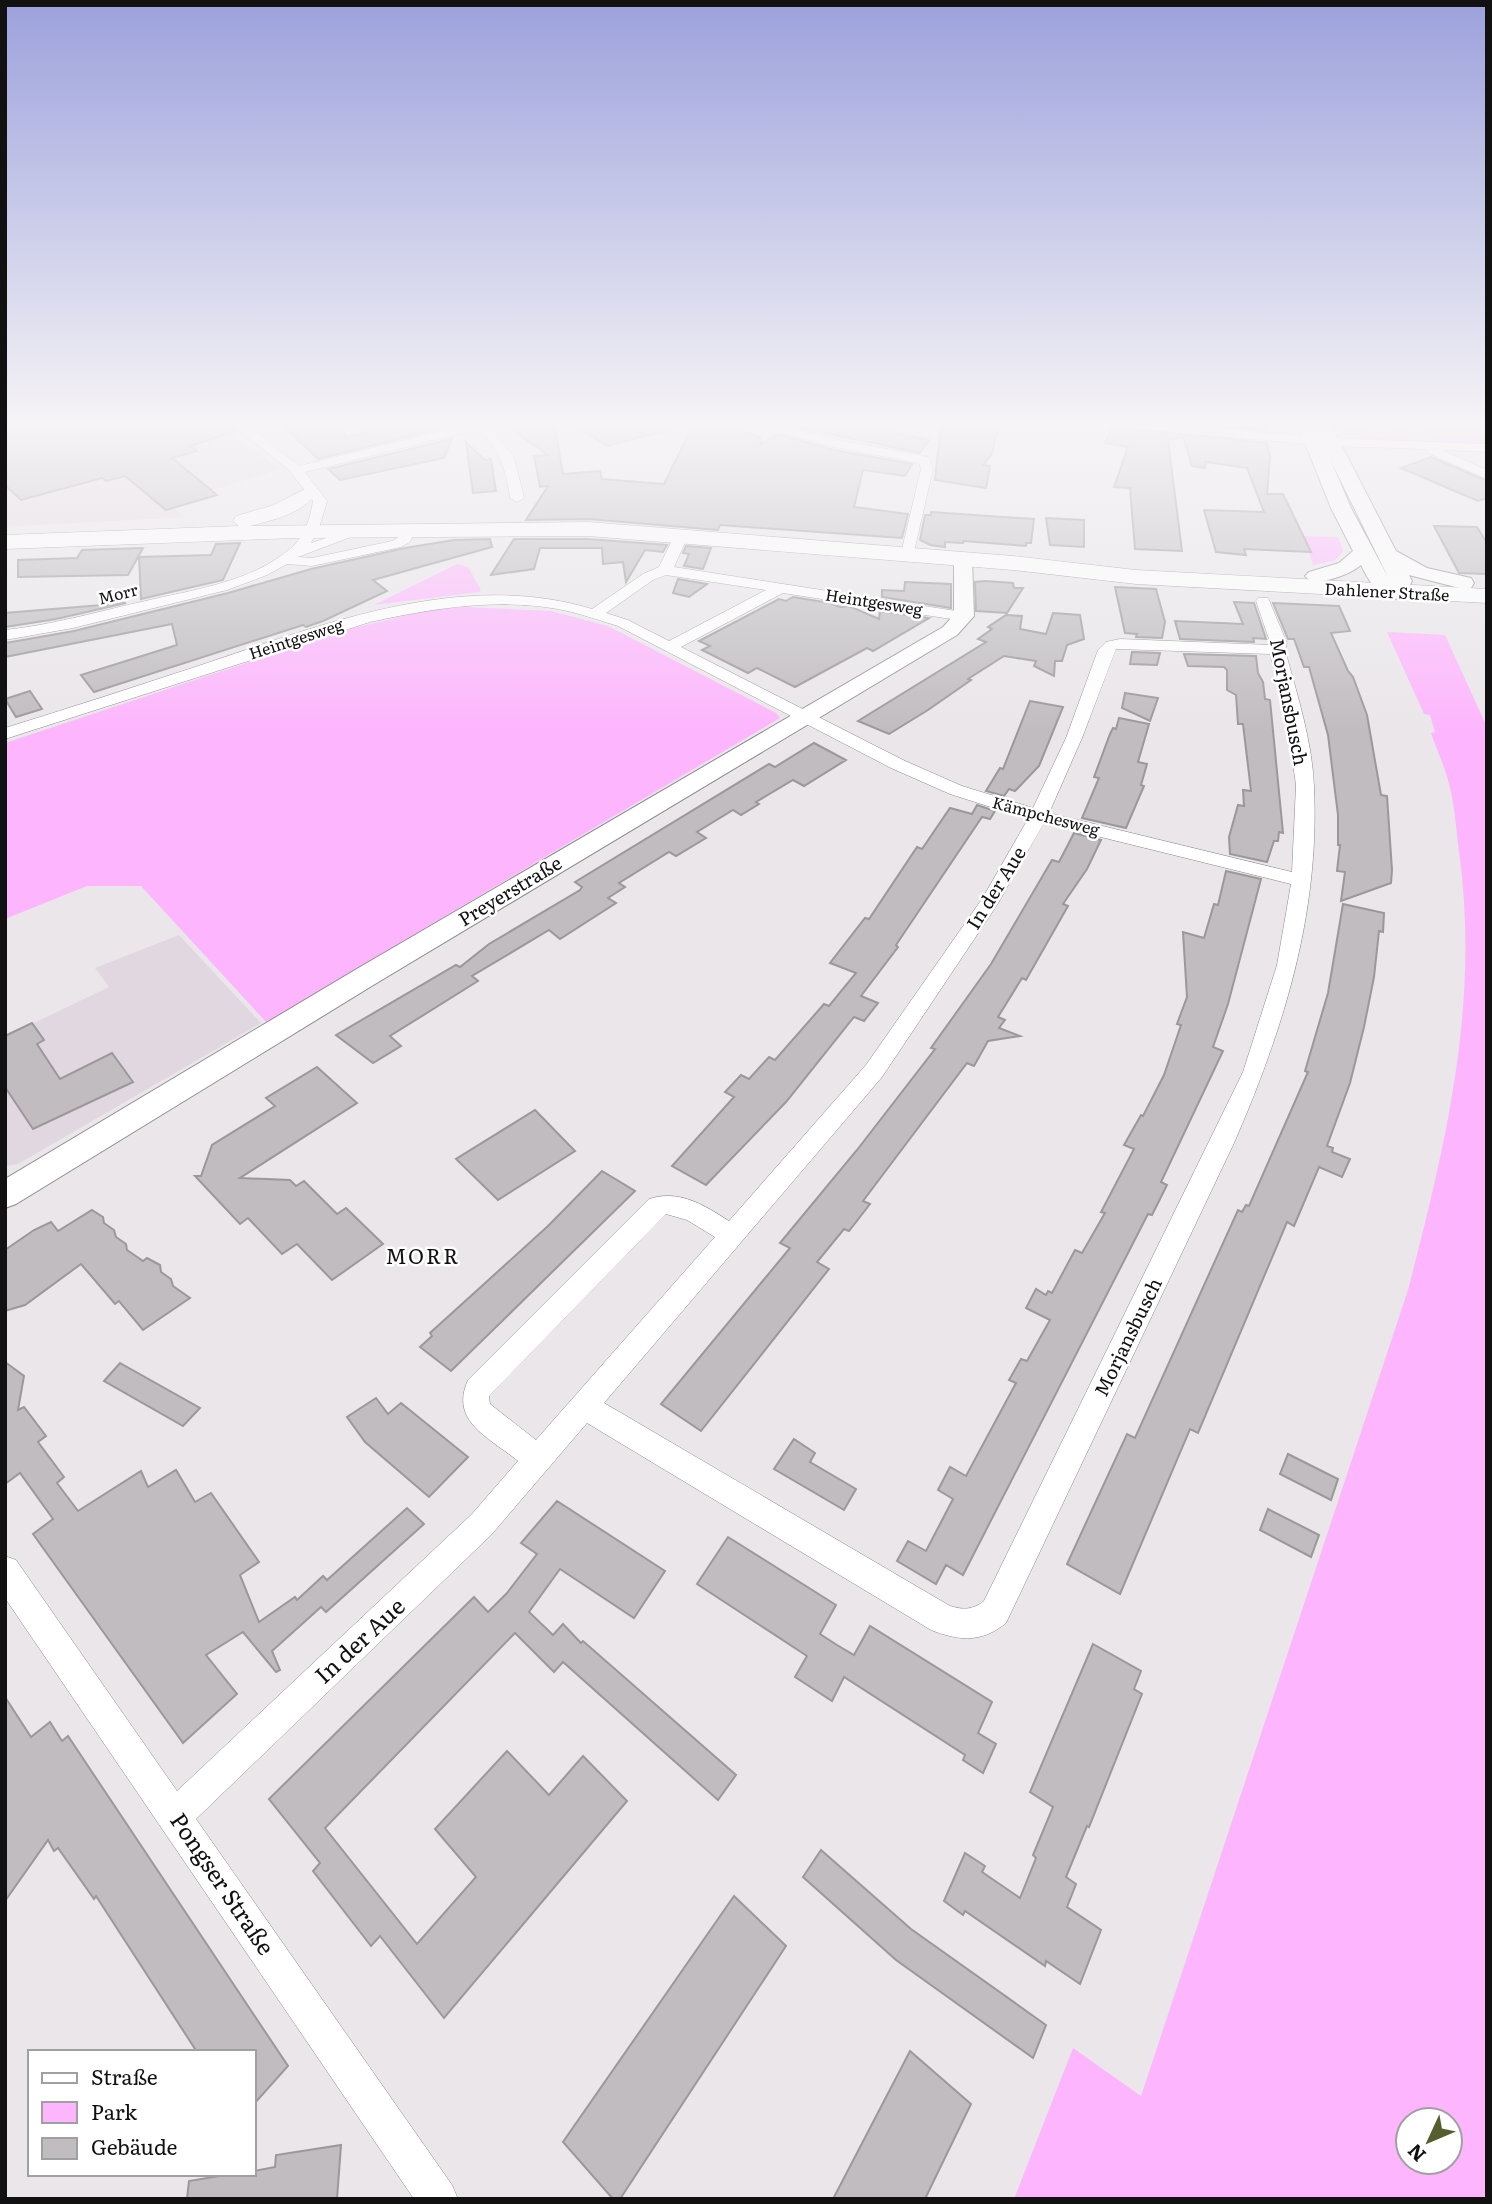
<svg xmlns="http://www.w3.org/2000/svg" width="1492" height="2204" font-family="Literata,serif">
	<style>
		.built { fill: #e1d7e0 }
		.green { fill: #fdb6fd; fill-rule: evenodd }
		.building { fill: #c0bcc0; stroke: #9b979b; stroke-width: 2 }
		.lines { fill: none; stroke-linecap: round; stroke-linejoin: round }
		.minor-casing { stroke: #8c898c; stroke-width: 1 }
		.tertiary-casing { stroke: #8c898c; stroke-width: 2 }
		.secondary-casing { stroke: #8c898c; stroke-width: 2 }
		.primary-casing { stroke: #8c898c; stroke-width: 1 }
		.minor { fill: #fff; fill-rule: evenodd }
		.tertiary { fill: #fff; fill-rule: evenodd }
		.secondary { fill: #fff; fill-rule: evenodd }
		.primary { fill: #fff; fill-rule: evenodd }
		.labels { text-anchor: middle; stroke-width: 5; stroke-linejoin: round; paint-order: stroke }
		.far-street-label { font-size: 16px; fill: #121112; stroke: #fff }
		.street-label { font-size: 19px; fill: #121112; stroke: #fff }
		.neighbourhood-label { font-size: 21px; letter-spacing: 2px; fill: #121112; stroke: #fff }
		.near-street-label { font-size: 23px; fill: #121112; stroke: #fff }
	</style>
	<rect width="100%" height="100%" fill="#eae6ea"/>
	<g class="built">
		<polygon points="5,423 218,423 280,469 200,494 200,500 173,508 185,517 5,527"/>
		<polygon points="1338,423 1487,423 1487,444 1365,439 1343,432"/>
		<polygon points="179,935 261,1023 18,1164 5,1166 5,1037 109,987 95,968"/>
	</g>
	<g class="green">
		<path d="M1338,423H1359L1363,431L1395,438L1392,430L1403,431L1407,438C1389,441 1352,446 1338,423Z"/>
		<path d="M1423,423C1439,423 1451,432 1467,436L1438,423H1470L1487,427V444L1436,442Z"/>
		<polygon points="1304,536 1338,537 1343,551 1334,561 1313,565"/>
		<polygon points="457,564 468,567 481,590 479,592 374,605"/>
		<polygon points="466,607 551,611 608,626 776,713 780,718 266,1022 141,886 87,886 5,919 5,743 349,629 425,611"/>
		<path d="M1387,632L1445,635L1487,727V2199H1014L1073,2048L1141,2096L1408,1290C1446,1143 1480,1004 1459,851C1456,830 1455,808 1450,788C1446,769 1437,751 1431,733L1435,732L1430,715L1424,714ZM1408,2120H1450V2162H1408Z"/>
	</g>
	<g class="building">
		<polygon points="5,423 227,423 236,431 190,446 197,451 172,458 217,495 166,510 125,476 106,481 102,478 21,500 5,485"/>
		<polygon points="280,423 343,423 345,437 402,423 432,423 439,429 318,459"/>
		<polygon points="540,423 554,423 563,474 600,471 602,479 664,484 694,423 716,423 760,437 761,444 778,434 834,450 912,464 905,476 863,470 854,507 908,514 902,538 720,525 718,530 588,519 526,520 548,486 540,487 534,456 548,455 512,430"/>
		<polygon points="572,423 671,423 672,429 607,446"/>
		<polygon points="798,423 851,423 929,440 920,453 793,426"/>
		<polygon points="941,423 1003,426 996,436 992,454 983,465 990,466 986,488 935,480"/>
		<polygon points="1191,423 1263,423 1265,430"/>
		<polygon points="1112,427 1267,443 1270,457 1267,494 1283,494 1311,552 1244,549 1246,555 1216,552 1204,510 1264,512 1247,468 1206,462 1205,468 1192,466 1183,437 1168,440 1182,551 1135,549 1130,488 1114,487 1128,447 1105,443"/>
		<polygon points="452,439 444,458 340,480 328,469"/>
		<polygon points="466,442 485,460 491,459 496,491 473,493"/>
		<polygon points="1431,457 1487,481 1487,498 1478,501 1401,468"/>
		<polygon points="931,512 1034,519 1031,543 1026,543 1026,546 963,541 963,543 945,542 945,547 930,545 920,540 925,515 931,515"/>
		<polygon points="1046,518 1084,520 1084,547 1050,545"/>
		<polygon points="1434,526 1477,527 1487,543 1487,574 1459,573"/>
		<polygon points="490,539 492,547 373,580 387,591 323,621 306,627 303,625 94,692 81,675 177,645 172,624 5,657 5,643 74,631 228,593 311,569 405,548 454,540"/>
		<polygon points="514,539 588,539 667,545 663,552 645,550 626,582 623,562 603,564 602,548 540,548 534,569 491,575"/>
		<polygon points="240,543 223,580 141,599 139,557 211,555 216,544"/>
		<polygon points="686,546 711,548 703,569 684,566 689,554 683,553"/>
		<polygon points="143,548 128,575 18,577 18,560 77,558 82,550"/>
		<polygon points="678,579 707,584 689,597 673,593"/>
		<polygon points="985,581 1013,583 1014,588 1023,588 1007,613 976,611 975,582"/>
		<polygon points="905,582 951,584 951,608 882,597 882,590 904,591"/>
		<polygon points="1115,587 1156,589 1165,622 1162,638 1136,637 1137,634 1125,633"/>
		<polygon points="793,597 830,603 840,607 849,606 879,619 880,611 929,618 873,651 867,648 795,687 757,668 748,673 702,650 710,646 699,641 779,599 786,601"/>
		<polygon points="1234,602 1254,603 1266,639 1253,638 1254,642 1180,639 1175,621 1243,624"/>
		<polygon points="126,603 56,619 5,627 5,613"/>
		<polygon points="1273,603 1339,606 1350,631 1331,633 1348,671 1353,677 1367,715 1381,795 1387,796 1392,870 1391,883 1341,901 1345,872 1337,871 1340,845 1338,845 1338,815 1328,735 1309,667 1304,667 1294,639 1288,639"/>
		<polygon points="1053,613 1080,615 1084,639 1067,645 1062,661 1055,661 1054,676 1034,666 1036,661 1004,656 968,679 971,680 928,710 889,734 858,721 986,642 978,639 992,629 988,627 1006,615 1022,616 1020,629 1046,634"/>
		<polygon points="1132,652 1160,653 1157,665 1130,664"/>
		<polygon points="1184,654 1256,656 1258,673 1263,682 1265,699 1270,700 1283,833 1279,832 1278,841 1274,841 1267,862 1230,854 1229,837 1238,805 1244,806 1243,790 1251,791 1243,724 1238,724 1236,695 1227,690 1227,670 1224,667 1188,666"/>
		<polygon points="30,691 42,709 16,717 5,699"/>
		<polygon points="1125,693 1158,698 1150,721 1122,708"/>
		<polygon points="1030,701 1063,707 1039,766 1015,791 1009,789 1004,796 986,791 1000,768 1003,769"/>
		<polygon points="1119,718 1149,724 1138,762 1147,764 1141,785 1144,786 1126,828 1082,818 1099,778 1094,777 1110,734 1113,728 1116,729"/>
		<polygon points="814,743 846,760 804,786 793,780 756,802 759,804 741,815 733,810 697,832 706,838 676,856 669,852 619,883 625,887 608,898 616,903 560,939 549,930 472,976 478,981 390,1036 401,1046 373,1063 336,1035 456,965 460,967 489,944 580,890 582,887 575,882 769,764 775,767"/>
		<polygon points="977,805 995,811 990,819 982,817 896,945 898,947 861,996 878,1003 864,1021 854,1017 786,1102 706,1185 672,1166 734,1097 725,1092 741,1075 749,1079 769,1057 775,1060 824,1004 829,1006 856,973 830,963 865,918 869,919 917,847 922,849 950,808 972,814"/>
		<polygon points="1074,833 1101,840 1087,869 1063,904 1068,906 1026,980 1022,978 998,1017 1005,1020 999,1028 1020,1036 988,1041 974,1066 967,1063 863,1201 870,1204 849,1231 844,1229 817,1262 829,1269 701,1431 661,1404 790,1248 780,1243 857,1150 935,1049 931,1048 991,964 1052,860 1059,862"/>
		<polygon points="1226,871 1261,879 1228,1004 1213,1047 1223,1051 1161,1182 1167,1185 1152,1215 1148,1214 963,1575 946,1565 936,1584 897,1561 908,1541 926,1551 953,1499 938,1490 950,1467 966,1476 1016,1383 1009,1380 1021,1359 1027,1361 1050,1320 1026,1308 1036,1289 1046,1295 1048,1291 1052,1293 1075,1250 1082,1253 1105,1213 1101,1212 1134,1149 1124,1145 1141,1115 1143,1116 1164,1075 1181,1025 1177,1024 1187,997 1183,932 1204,938 1214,904 1218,905"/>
		<polygon points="1343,904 1384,913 1383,932 1379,931 1374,977 1364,1027 1350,1083 1327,1146 1333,1148 1332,1152 1350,1159 1342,1177 1319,1167 1294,1226 1287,1222 1198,1433 1190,1429 1120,1594 1067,1564 1127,1434 1135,1438 1238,1210 1242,1212 1246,1205 1249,1206 1308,1072 1305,1071 1328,993"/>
		<polygon points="32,1023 44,1040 37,1044 60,1079 112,1053 133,1082 33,1129 5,1087 5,1036"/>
		<polygon points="317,1067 357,1103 240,1178 290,1180 296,1186 304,1181 337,1214 346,1208 383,1244 332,1280 297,1244 282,1254 248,1218 240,1224 195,1176 201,1176 212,1145 275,1106 266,1098"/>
		<polygon points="535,1110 575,1151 498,1200 456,1159"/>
		<polygon points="602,1171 635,1191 451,1371 420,1347 432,1336 430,1333 548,1226"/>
		<polygon points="92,1210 103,1217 104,1223 114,1230 116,1237 126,1244 127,1250 143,1261 147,1258 160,1265 161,1272 171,1279 173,1286 190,1298 143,1330 119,1301 115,1304 81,1264 25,1305 5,1311 5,1250 34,1230 51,1222 58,1231"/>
		<polygon points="5,1362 24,1376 18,1410 24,1407 46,1436 38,1442 64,1477 57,1483 78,1511 141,1471 148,1487 176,1470 195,1502 211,1493 259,1562 240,1575 259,1622 295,1597 297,1600 323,1576 327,1580 407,1508 424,1524 326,1612 321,1607 272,1651 280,1670 276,1672 243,1632 206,1655 237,1694 183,1743 33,1534 53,1519 20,1473 5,1484"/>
		<polygon points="120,1363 200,1408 183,1426 104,1381"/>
		<polygon points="376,1398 388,1414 401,1403 468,1457 429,1497 365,1442 347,1417"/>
		<polygon points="794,1439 815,1453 810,1462 856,1489 844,1510 774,1469"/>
		<polygon points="1288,1454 1338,1479 1331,1500 1280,1474"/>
		<polygon points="557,1501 665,1571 634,1618 560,1569 529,1612 553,1635 563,1624 581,1643 583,1641 736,1775 718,1800 563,1662 554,1672 515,1633 325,1828 417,1944 476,1877 435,1829 507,1751 549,1795 583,1756 627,1801 444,2018 380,1936 371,1946 313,1871 320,1863 269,1799 474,1597 488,1612 507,1593 537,1554 521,1543"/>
		<polygon points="1268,1509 1319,1535 1311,1557 1260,1530"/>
		<polygon points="728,1537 836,1605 820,1634 837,1645 854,1655 870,1626 992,1702 978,1733 996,1744 983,1773 963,1760 965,1755 844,1677 832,1701 795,1677 807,1656 697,1584"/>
		<polygon points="1093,1644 1141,1671 1134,1689 1142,1694 1089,1827 1087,1826 1066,1877 1076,1884 1067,1907 1101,1930 1080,1984 1046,1961 1045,1966 965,1911 963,1915 944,1901 965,1853 985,1866 982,1872 1020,1898 1036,1858 1033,1855 1053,1807 1030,1792"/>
		<polygon points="5,1697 31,1737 50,1722 62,1741 68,1736 288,2066 254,2104 254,2052 197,2052 96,1896 94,1899 58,1848 54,1851 48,1840 5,1901"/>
		<polygon points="821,1850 911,1929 1046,2025 1033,2058 896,1960 803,1877"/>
		<polygon points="734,1896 786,1946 620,2199 613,2199 563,2142"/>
		<polygon points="910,2051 971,2104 925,2199 833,2199"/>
		<polygon points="341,2145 337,2199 187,2199 189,2181 231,2174 254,2174 254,2171 275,2167 276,2155"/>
	</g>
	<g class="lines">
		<defs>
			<g id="minor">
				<path d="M230,423H244L299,466L475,423H496L490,427L514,457L524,498L517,502L510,498C506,470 500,449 479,429L305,472L327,501L319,528L311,543L362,526L369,530L298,557L312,558L392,541L399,537L404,526L409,525L416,529L410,542L401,547L312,566L287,564L267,575L227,590L73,628L5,640V630C52,625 96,612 141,602C191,590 251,583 291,548C305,536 310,519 313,501L289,470Z"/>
				<polygon points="747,423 768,423 834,439 929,457 933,469 914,552 909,553 902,549 921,469 919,463 834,447"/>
				<polygon points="1110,423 1159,423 1330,438 1487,444 1487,452 1442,450 1487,470 1487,479 1428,453 1426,449 1330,446 1116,427"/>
				<path d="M681,532L688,536L674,567L969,613L972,616L964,621L783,593L681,647L903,760L962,786L1033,808L1066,738L1098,650L1106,642L1120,639L1271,645L1256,601L1258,598H1268L1287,643L1285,650C1297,694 1312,740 1314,786C1320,913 1284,1028 1234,1143L1006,1623C982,1643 959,1641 931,1630L587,1423L492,1534L196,1819L452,2185L458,2199H414L5,1598V1556L16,1560L177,1791L472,1514L518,1461C490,1438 449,1422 468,1380L649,1199C679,1189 704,1205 729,1221L866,1065L982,899L1028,819L950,794L891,768L618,626C602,621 587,616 572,612C505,596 435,608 370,622L5,739V728C70,708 134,687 198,666C321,625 462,569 592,609L643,574L659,567L674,536ZM666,575L766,590L669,641L628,620L606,613L653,580ZM1116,649L1270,654L1286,715L1296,785L1292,872L1049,813L1082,738ZM1044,823L1291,884L1277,965L1243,1072L984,1601C973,1610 963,1610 950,1606L604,1403L882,1077L997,905ZM666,1214L687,1220L715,1237L536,1440L490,1404L489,1396Z"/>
			</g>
			<polygon id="tertiary" points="963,553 972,559 974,616 957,635 375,984 16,1204 5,1208 5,1179 355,970 943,627 954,615 954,559"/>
			<path id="secondary" d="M1297,423H1330L1396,551L1427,568L1471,578L1474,583L1471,588L1463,589L1409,575L1412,581L1403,598C1382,603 1369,582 1361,565C1349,575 1324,584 1309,580L1305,576L1309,572L1339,563L1353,551L1331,508ZM1330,459L1388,577L1351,508Z"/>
			<path id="primary" d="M303,490L311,491L314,496C299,515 272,520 250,526L588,522L1013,556L1136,570L1487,589V603L1136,584L1013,570L588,536L294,538L5,549V535L239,526L233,521L236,516L274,505Z"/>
		</defs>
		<use href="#minor" class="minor-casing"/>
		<use href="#tertiary" class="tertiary-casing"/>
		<use href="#secondary" class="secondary-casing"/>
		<use href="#primary" class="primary-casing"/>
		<use href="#minor" class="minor"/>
		<use href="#tertiary" class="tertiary"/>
		<use href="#secondary" class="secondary"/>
		<use href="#primary" class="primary"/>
	</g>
	<linearGradient id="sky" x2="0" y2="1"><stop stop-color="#9ca1dc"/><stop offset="0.58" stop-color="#f6f4f6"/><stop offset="1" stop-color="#f6f4f6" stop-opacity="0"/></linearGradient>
	<rect width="1492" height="732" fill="url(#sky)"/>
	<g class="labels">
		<g class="far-street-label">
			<text transform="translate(1387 592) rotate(3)" y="6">Dahlener Straße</text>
			<text transform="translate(118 594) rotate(-14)" y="6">Morr</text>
			<text transform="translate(874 602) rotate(9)" y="6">Heintgesweg</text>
			<text transform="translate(296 639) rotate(-18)" y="6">Heintgesweg</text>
			<text transform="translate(1046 816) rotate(15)" y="6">Kämpchesweg</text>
		</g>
		<g class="street-label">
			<text transform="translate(1289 702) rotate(79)" y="7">Morjansbusch</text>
			<text transform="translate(996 888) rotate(-58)" y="7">In der Aue</text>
			<text transform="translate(510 891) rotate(-31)" y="7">Preyerstraße</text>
			<text transform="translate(1128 1337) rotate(-64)" y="7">Morjansbusch</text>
		</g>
		<g class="neighbourhood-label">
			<text x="423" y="1264">MORR</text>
		</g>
		<g class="near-street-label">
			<text transform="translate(360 1641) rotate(-43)" y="8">In der Aue</text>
			<text transform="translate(222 1884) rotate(56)" y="8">Pongser Straße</text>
		</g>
	</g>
	<rect width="1492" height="2204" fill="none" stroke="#121112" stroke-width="14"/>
	<rect x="28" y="2050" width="228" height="126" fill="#ffffff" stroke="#a0a0a0" stroke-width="2"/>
	<rect x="42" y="2073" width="35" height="10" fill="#ffffff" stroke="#a0a0a0" stroke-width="2"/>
	<text x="91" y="2085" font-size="21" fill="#121112">Straße</text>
	<rect x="42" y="2102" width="35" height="21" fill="#fdb6fd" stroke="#a0a0a0" stroke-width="2"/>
	<text x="91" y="2120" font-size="21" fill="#121112">Park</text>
	<rect x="42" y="2138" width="35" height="21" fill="#c0bcc0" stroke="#a0a0a0" stroke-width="2"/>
	<text x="91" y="2155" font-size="21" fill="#121112">Gebäude</text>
	<g transform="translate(1429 2141) rotate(226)"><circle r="33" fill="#ffffff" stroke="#a0a0a0" stroke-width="2"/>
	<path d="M0-5L12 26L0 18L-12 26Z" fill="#575e2d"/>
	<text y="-10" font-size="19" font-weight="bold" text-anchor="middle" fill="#121112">N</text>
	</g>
</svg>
